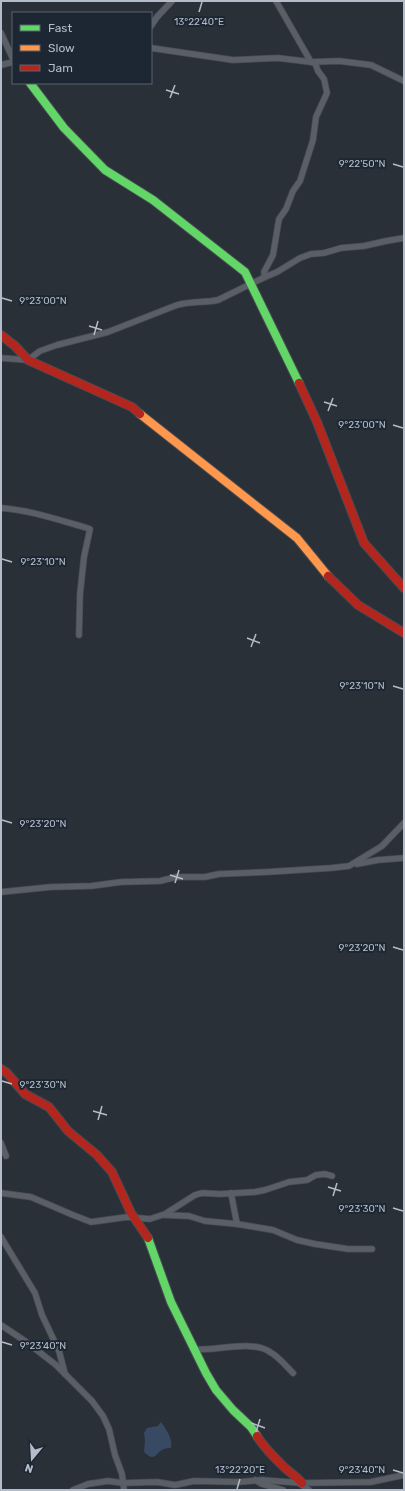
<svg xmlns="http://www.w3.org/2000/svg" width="405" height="1491" font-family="Rubik,sans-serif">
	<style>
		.water { fill: #384963 }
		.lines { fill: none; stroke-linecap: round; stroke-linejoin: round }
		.street-casing { stroke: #484c53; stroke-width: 7 }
		.fast-casing { stroke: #484c53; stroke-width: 10 }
		.slow-casing { stroke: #484c53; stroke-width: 10 }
		.jam-casing { stroke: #484c53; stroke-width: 10 }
		.street { stroke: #5a5e66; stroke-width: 5.5 }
		.fast { stroke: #63d668; stroke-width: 8 }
		.slow { stroke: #ff974d; stroke-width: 8 }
		.jam { stroke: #b3261e; stroke-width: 8 }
		.ticks { fill: none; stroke: #b4bcc9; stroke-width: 1.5 }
		.ticks-label { font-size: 10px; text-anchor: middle; fill: #b4bcc9; stroke: #1d2633; stroke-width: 4; stroke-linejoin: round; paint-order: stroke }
	</style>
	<rect width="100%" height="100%" fill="#2a3038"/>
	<path class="water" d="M161,1422C166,1429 173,1439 171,1448C168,1448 166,1448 164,1449C155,1453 155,1463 144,1452L145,1440L144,1433L147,1428L158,1426Z"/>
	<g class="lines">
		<defs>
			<g id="street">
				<polyline points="151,26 157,17 172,1"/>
				<polyline points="1,33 13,59"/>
				<polyline points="151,48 233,60 278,58 311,62 339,61 371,65 404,81"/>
				<polyline points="1,65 13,62"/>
				<polyline points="265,277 264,272 273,255 279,219 286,209 293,191 300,181 313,140 316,117 327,93 324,79 318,71 315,63 311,62 276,1"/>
				<path d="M1,358L28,360L40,351L57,345L108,332L177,305C191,301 204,303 218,300L265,277L277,272L300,258L311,254L324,253L341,248L364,246L386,241L404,238"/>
				<path d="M1,508C30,510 59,520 87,528L90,529L84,557L80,594L79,635"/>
				<polyline points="357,864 378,860 404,858"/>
				<polyline points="1,892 51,887 91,886 121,882 160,881 176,877 205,877 219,874 267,872 331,868 349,866 382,846 404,823"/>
				<polyline points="1,1143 6,1156"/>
				<polyline points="1,1193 31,1197 73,1215 91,1222 127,1217 150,1219 165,1214 195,1195 202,1193 220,1194 255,1192 265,1190 289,1182 307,1180 316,1175 325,1174 332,1176"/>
				<polyline points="231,1193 237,1224 273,1230 297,1240 315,1244 348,1249 372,1249"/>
				<polyline points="164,1215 189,1216 205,1221 237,1224"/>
				<polyline points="1,1237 35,1293 42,1315 59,1351 65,1374"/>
				<polyline points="1,1325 25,1341 56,1365 92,1401 103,1416 109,1429 115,1455 122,1474 124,1490"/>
				<path d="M193,1349C215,1352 251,1339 270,1352C279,1357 286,1366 293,1373"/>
				<polyline points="255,1480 262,1484 283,1490"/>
				<polyline points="299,1483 309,1490"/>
				<polyline points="73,1490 88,1484 108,1481 123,1483 157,1482 175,1485 194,1481 240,1482 261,1480 302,1483 371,1482 404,1475"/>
			</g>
			<g id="fast">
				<polyline points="30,83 64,128 105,170 153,200 245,272 299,383"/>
				<polyline points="148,1238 171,1302 206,1373 216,1390 233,1410 251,1427 257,1436"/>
			</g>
			<polyline id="slow" points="140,414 297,538 328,576"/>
			<g id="jam">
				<polyline points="1,335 15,346 28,360 132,407 140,414"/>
				<polyline points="299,383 317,422 364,543 404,588"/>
				<polyline points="328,576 358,605 404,633"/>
				<polyline points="1,1069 7,1073 25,1094 49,1107 68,1131 97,1155 112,1172 131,1213 148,1238"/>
				<path d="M257,1436C264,1448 275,1458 285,1468C291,1473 297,1477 302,1483"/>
			</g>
		</defs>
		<use href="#street" class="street-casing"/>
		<use href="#fast" class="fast-casing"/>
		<use href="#slow" class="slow-casing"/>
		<use href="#jam" class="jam-casing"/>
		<use href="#street" class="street"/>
		<use href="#fast" class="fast"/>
		<use href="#slow" class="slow"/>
		<use href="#jam" class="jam"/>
	</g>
	<path class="ticks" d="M199,12L202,2M166,90L179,94M170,98L175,85M393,164L403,167M2,298L12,301M89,326L102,330M94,335L98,321M324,402L337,406M328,411L333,398M393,425L403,428M2,559L12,562M247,638L260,643M251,647L256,634M393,686L403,689M2,820L12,823M170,875L183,879M175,883L179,870M393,947L403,950M2,1081L12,1084M93,1111L107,1115M98,1120L102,1106M328,1187L341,1191M333,1196L337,1183M393,1208L403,1211M2,1342L12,1345M251,1423L265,1428M256,1432L260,1419M393,1470L403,1473M237,1489L240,1479"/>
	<g class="ticks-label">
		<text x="199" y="25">13°22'40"E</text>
		<text x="362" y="167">9°22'50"N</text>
		<text x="43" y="304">9°23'00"N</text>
		<text x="362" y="428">9°23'00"N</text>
		<text x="43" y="565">9°23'10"N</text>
		<text x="362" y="689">9°23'10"N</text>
		<text x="43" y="827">9°23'20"N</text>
		<text x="362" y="951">9°23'20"N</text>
		<text x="43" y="1088">9°23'30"N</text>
		<text x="362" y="1212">9°23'30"N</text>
		<text x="43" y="1349">9°23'40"N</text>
		<text x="240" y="1473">13°22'20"E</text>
		<text x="362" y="1473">9°23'40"N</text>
	</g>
	<rect width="405" height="1491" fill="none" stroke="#b4bcc9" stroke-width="4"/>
	<rect x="12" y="12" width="140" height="72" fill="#1d2633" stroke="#59626f"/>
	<rect x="20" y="25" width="20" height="6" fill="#63d668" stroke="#59626f"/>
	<text x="48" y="32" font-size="12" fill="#b4bcc9">Fast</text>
	<rect x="20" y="45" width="20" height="6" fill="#ff974d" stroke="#59626f"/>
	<text x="48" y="52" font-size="12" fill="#b4bcc9">Slow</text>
	<rect x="20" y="65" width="20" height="6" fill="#b3261e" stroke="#59626f"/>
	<text x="48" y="72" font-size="12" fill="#b4bcc9">Jam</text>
	<g transform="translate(32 1459) rotate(198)" stroke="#1d2633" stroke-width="3" paint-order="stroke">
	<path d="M0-3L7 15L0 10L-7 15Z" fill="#b4bcc9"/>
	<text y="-6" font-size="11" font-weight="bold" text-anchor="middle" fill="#b4bcc9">N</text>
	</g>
</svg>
